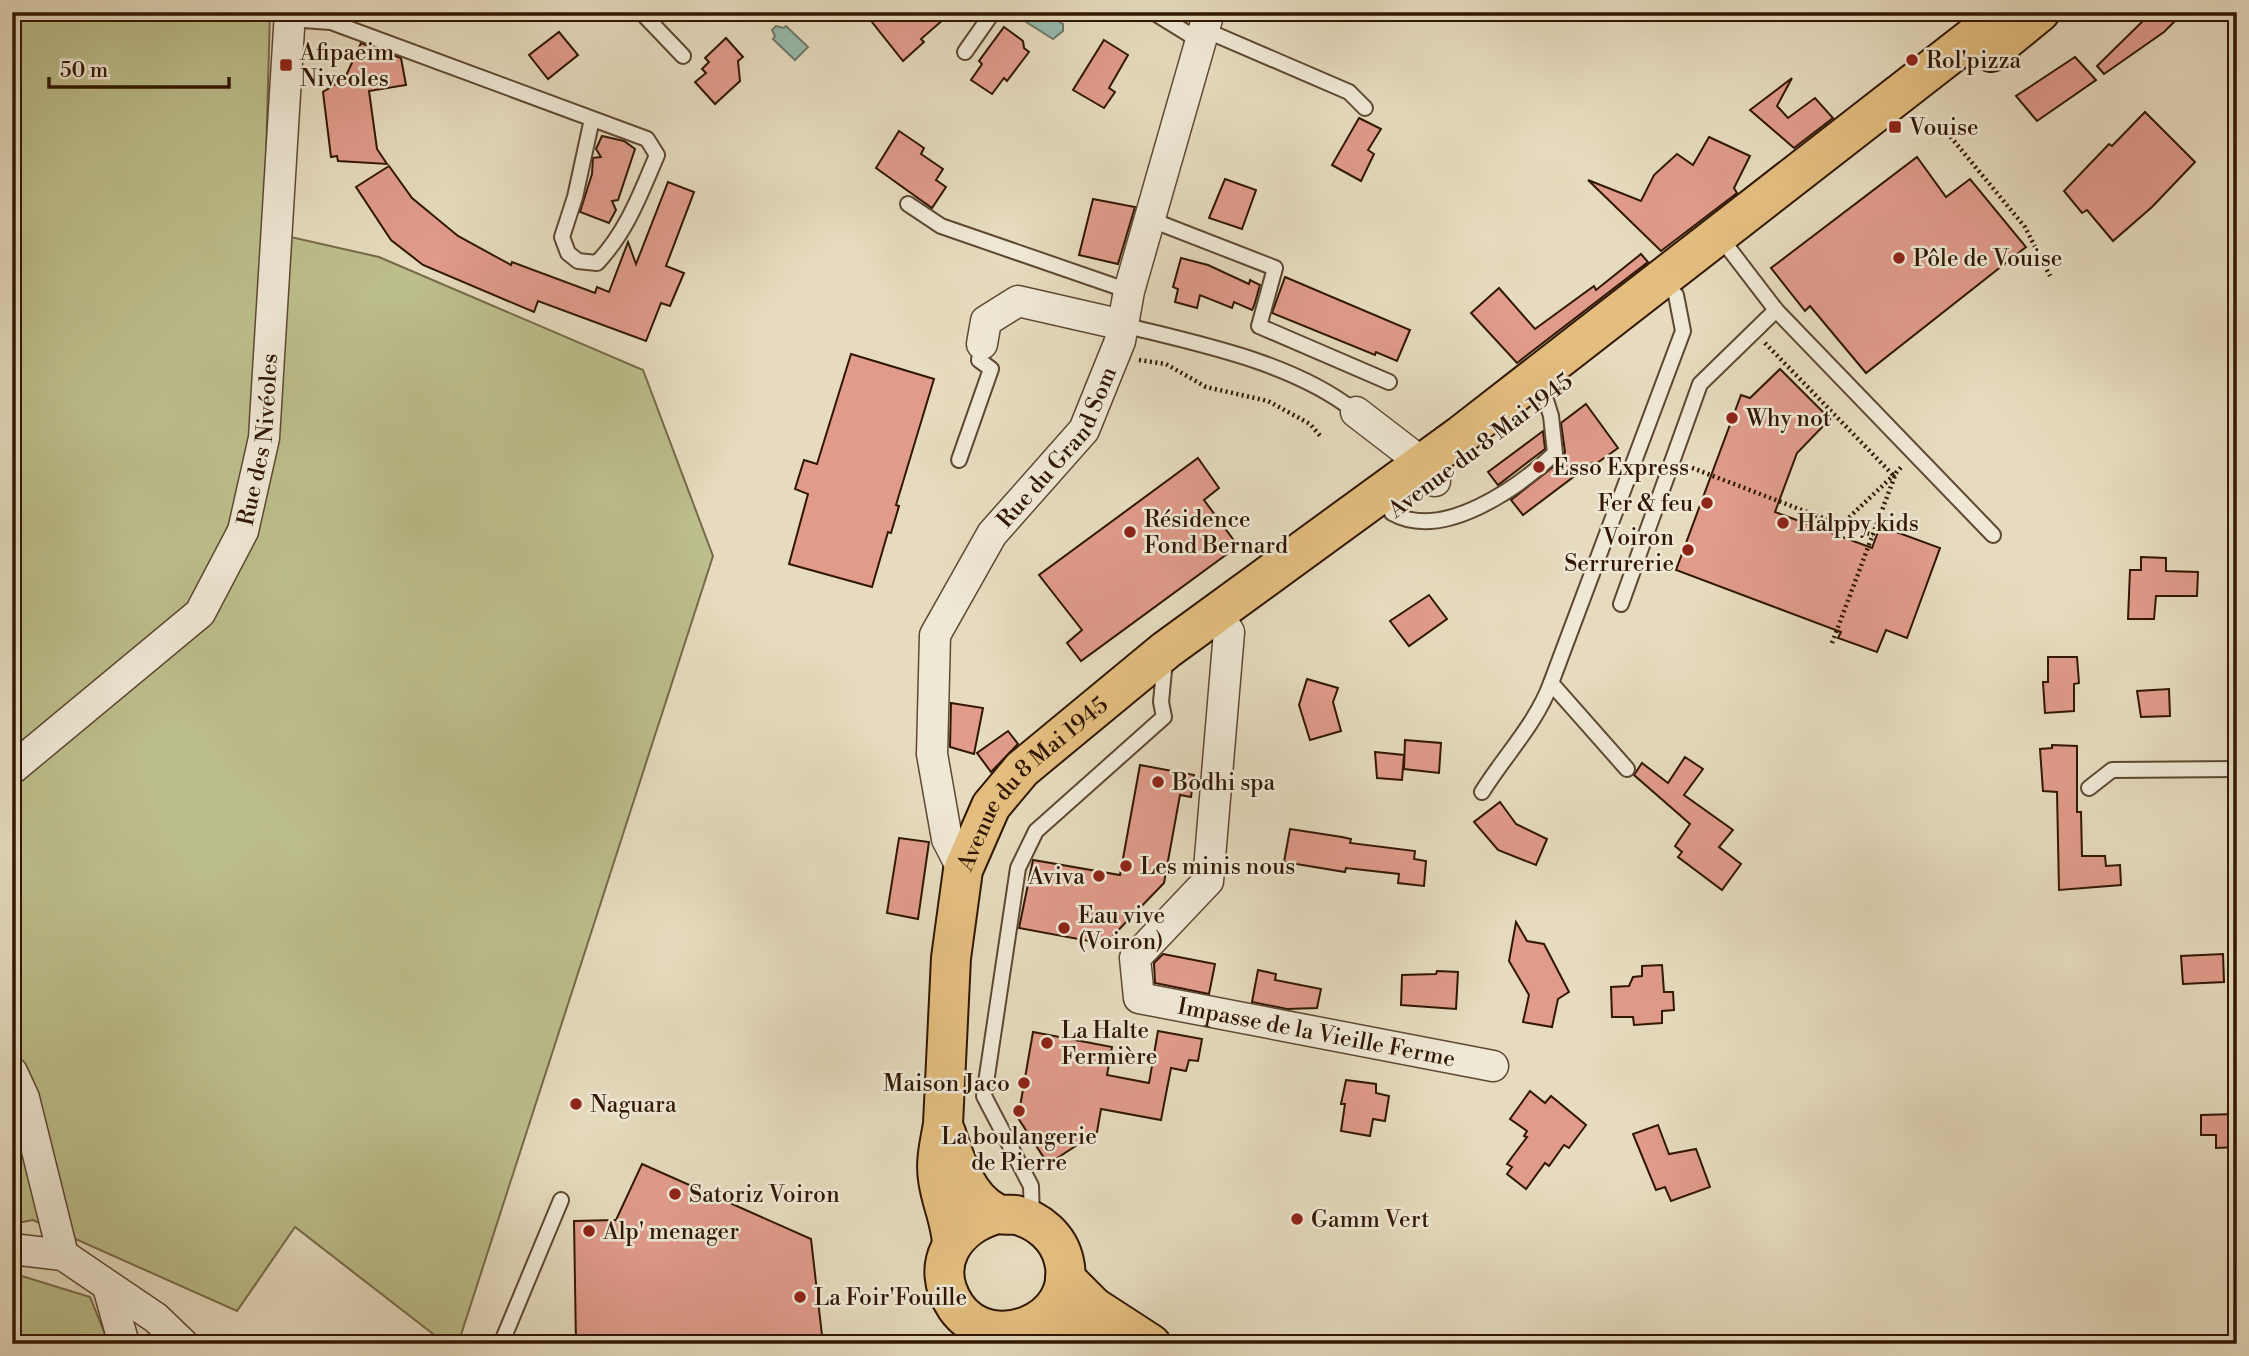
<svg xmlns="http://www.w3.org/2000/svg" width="2249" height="1356" font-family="'Libre Bodoni',serif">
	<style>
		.green { fill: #bcbe8c; stroke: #766a48; stroke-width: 2 }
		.water { fill: #96bbae; stroke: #6e796a; stroke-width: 2 }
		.building { fill: #e09b8b; stroke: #311703; stroke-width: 2 }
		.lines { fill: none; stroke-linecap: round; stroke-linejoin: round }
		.service-casing { stroke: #5e4832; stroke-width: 18 }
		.minor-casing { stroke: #5e4832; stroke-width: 33 }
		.primary-casing { stroke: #311703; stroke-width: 42 }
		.path { stroke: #311703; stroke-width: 4.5; stroke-dasharray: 2 3.5; stroke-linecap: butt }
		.service { stroke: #efe8d5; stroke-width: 14 }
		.minor { stroke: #efe8d5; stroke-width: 30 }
		.primary { stroke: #e3be7f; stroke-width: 38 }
		.poi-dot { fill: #8f2418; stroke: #efe8d5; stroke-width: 2.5 }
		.labels { text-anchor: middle; stroke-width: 5; stroke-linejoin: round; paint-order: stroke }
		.poi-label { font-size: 23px; fill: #311703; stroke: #efe8d5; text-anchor: start }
		.street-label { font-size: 23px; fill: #311703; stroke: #efe8d5 }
	</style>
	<rect width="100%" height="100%" fill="#e6dbbe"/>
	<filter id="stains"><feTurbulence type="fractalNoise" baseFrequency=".00286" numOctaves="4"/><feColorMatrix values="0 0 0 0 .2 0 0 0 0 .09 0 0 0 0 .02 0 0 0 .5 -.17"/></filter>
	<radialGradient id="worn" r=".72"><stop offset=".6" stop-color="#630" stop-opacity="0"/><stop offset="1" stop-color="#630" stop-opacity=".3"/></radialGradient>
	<g class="green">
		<polygon points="12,12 270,12 264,231 379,257 643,370 713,556 458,1344 446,1344 295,1227 237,1311 33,1220 12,1224"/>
		<polygon points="12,1273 90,1297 109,1344 12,1344"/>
	</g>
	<g class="water">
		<polygon points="1028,12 1045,12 1063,24 1063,31 1053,39 1023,20"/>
		<polygon points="776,26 783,28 786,26 808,47 795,60 773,39 775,36 772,30"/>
	</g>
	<g class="building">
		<polygon points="883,12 952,12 921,39 924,42 903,61 872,22"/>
		<polygon points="2152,12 2184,12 2164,32 2104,74 2097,66"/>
		<polygon points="1004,27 1023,41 1024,48 1029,52 1007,81 1004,78 992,94 971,80 982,64 979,61"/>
		<polygon points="559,32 578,55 548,79 529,55"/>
		<polygon points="726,38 743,57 738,61 740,81 715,104 695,82 706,73 702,69 709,62 705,58"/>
		<polygon points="1104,40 1128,55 1109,88 1115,92 1104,108 1073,90"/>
		<polygon points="361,43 401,58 406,85 369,91 377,149 387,164 338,161 337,156 331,157 323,92 345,78"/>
		<polygon points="2075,57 2096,80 2037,121 2016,96"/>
		<polygon points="1792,78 1777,106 1788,118 1815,98 1833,118 1794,148 1750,110"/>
		<polygon points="2145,112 2195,162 2152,207 2113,241 2087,210 2082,213 2064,191 2109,144 2112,146"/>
		<polygon points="1359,118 1381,129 1368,150 1374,154 1361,181 1332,165"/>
		<polygon points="899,131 924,148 921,154 943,169 936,180 946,187 932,208 876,168"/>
		<polygon points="602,136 624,141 635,149 618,200 612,201 616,210 609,223 580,212 592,174 593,158 601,157 596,149"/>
		<polygon points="1709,137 1750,156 1734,188 1737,193 1661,251 1588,180 1641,201 1654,175 1677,154 1693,165"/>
		<polygon points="1917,157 1946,197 1970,179 2026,247 1866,373 1810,306 1805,311 1771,268"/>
		<polygon points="389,166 412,198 458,236 511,265 512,262 595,293 597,287 609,292 628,242 636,264 668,182 694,192 666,266 684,273 670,306 661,303 646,341 538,301 534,312 423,265 391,240 356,187"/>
		<polygon points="1225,179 1256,190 1242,229 1209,218"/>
		<polygon points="1093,199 1135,207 1118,264 1079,255"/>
		<polygon points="1641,254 1648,262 1517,363 1471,313 1499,288 1535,329 1594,286 1596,290"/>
		<polygon points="1181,258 1208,265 1249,284 1250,280 1260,285 1254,306 1252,310 1234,302 1232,308 1200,295 1197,308 1175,302 1178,289 1173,287"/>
		<polygon points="1285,277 1410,330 1397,361 1376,352 1375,355 1272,313"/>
		<polygon points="851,354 934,379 896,505 899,506 891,533 888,532 872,587 789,564 808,494 795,489 804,460 817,464"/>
		<polygon points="1780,369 1830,419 1797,453 1775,512 1872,548 1880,526 1940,548 1907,638 1886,630 1877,652 1838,638 1841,632 1676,570 1741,395 1750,398"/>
		<polygon points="1586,404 1618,448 1593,466 1592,463 1523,515 1511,500 1562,460 1565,452 1561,423"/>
		<polygon points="1543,431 1545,449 1498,485 1488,472"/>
		<polygon points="1198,458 1219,488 1204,500 1238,546 1081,661 1067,643 1082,630 1039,575"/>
		<polygon points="2141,557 2166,558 2166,571 2198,572 2197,596 2156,596 2154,619 2128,619 2130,570 2141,570"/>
		<polygon points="1429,595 1447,619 1409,646 1390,621"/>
		<polygon points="2048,657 2077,657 2079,683 2074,684 2074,711 2045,713 2043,682 2048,682"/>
		<polygon points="1307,679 1338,688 1333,702 1341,731 1310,740 1299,705"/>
		<polygon points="2169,689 2170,716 2141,717 2137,691"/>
		<polygon points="951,703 983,708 974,754 950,747"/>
		<polygon points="1008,731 1018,744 991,772 977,753"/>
		<polygon points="1405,740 1441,743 1439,773 1404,769"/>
		<polygon points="2052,745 2077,746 2077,812 2081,812 2082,856 2105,856 2106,866 2120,865 2121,885 2059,890 2057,792 2043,791 2040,749 2052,748"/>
		<polygon points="1375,752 1404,755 1402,780 1377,778"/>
		<polygon points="1685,757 1703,769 1684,795 1733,830 1719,847 1741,864 1722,890 1678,857 1682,852 1675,846 1690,824 1634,775 1642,763 1668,783"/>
		<polygon points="1140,765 1194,775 1191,797 1180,795 1164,883 1105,944 1019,928 1033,860 1120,875"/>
		<polygon points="1500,802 1516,824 1547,839 1536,865 1498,850 1474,822"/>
		<polygon points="1290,829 1342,837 1351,839 1350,843 1415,851 1414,859 1426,861 1424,886 1398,883 1399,874 1346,868 1345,872 1284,862"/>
		<polygon points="899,838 929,842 918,919 887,913"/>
		<polygon points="1516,922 1527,941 1544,944 1569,992 1558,999 1552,1027 1523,1022 1529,995 1509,961"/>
		<polygon points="1163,954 1215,964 1209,994 1155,983 1154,963"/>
		<polygon points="2223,954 2224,982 2183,984 2181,956"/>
		<polygon points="1662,965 1664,992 1673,992 1674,1010 1662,1011 1662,1023 1634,1025 1633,1017 1612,1017 1611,987 1629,986 1633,977 1642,976 1642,966"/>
		<polygon points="1258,970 1276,974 1275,980 1321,989 1317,1008 1287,1009 1252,1002"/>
		<polygon points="1437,971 1458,972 1456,1009 1401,1005 1402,975 1436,974"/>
		<polygon points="1158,1031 1202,1039 1198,1061 1189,1060 1186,1071 1171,1068 1161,1120 1101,1109 1097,1132 1048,1164 1018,1118 1033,1032 1112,1047 1107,1075 1149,1083"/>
		<polygon points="1346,1080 1376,1084 1376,1093 1389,1096 1385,1121 1373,1119 1370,1136 1341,1131 1345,1104 1341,1104"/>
		<polygon points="1530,1091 1545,1103 1551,1096 1586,1125 1569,1148 1564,1145 1549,1166 1545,1163 1526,1189 1507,1174 1512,1167 1507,1164 1527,1137 1524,1136 1527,1131 1510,1119"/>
		<polygon points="2237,1114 2237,1147 2216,1148 2216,1135 2201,1135 2201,1115"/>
		<polygon points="1658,1125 1669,1154 1696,1149 1710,1187 1671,1201 1665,1187 1656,1190 1633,1134"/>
		<polygon points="642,1164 811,1239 823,1344 576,1344 574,1221 616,1220"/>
	</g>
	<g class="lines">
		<defs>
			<g id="service">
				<polyline points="641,12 683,56"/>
				<polyline points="1153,12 1200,41"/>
				<path d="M289,19L331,22L647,139L657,155C640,195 627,231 597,263L578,261L568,253L562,237L575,197L592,119"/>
				<polyline points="1205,30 1349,92 1365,108"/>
				<polyline points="965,52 993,12"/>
				<polyline points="908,204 941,226 1129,291"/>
				<polyline points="1149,219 1275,268 1259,326 1389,382"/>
				<polyline points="1720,237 1776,310 1993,535"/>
				<path d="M1123,325C1199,344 1293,362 1356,412"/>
				<polyline points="959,460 991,369 979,360 982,344"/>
				<path d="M1392,513C1443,542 1519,487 1555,453L1551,416L1545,397"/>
				<polyline points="1621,604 1700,384 1776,310"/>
				<polyline points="1627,769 1551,683 1683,331 1676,295"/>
				<polyline points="2089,788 2112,770 2237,769"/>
				<path d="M1482,792C1505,755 1536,724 1551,683"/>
				<polyline points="1032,1218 1031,1186 984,1096 1018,868 1036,831 1164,717 1161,702 1165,660"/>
				<polyline points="501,1344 561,1200"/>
			</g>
			<g id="minor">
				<polyline points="982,344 986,321 1018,301 1123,325"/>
				<polyline points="1356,412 1421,462 1435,481"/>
				<path id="s1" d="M1216,613L1229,632L1208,881L1135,958L1139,998L1493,1066"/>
				<path id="s2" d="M12,769L200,613L243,531L264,438L290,12"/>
				<path id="s3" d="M963,870L947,839L932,754L935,635L992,534L1084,430L1120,341L1129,291L1209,12"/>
				<polyline points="12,1072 24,1098 63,1255"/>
				<polyline points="12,1249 63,1255 156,1318 183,1344"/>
				<polyline points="108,1287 124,1344"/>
			</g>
			<g id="primary">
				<polyline points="1991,52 2040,12"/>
				<path d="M946,1133C955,1160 967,1199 996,1213C1002,1216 1010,1214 1016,1215C1039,1220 1059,1238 1064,1261C1078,1323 990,1356 956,1307C928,1265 954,1226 997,1214"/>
				<path id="s4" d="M952,1244C951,1221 941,1202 938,1179C935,1160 940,1143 943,1124L951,958L963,870L991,806L1022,769L1166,650L1461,435L2005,12"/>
				<polyline points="1065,1278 1094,1307 1151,1344"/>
				<polyline points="1037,1325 1056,1326 1103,1344"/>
			</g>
		</defs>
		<use href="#service" class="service-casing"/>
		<use href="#minor" class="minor-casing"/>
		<use href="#primary" class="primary-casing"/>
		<g class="path">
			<polyline points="1940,124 2025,227 2050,276"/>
			<polyline points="1765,343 1893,475"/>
			<polyline points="1139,360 1166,364 1206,387 1268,401 1310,424 1322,438"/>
			<polyline points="1687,466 1841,525 1896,473"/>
			<polyline points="1841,525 1873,535"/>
			<polyline points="1832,643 1896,473 1903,465"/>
		</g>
		<use href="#service" class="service"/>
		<use href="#minor" class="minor"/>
		<use href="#primary" class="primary"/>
	</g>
	<g class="poi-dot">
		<circle cx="1912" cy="60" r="7"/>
		<rect x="279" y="58" width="14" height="14" rx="3.5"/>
		<rect x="1888" y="120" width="14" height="14" rx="3.5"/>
		<circle cx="1899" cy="258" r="7"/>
		<circle cx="1732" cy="418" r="7"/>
		<circle cx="1539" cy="467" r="7"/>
		<circle cx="1707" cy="503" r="7"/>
		<circle cx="1783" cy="523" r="7"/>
		<circle cx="1130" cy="532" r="7"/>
		<circle cx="1688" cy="550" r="7"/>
		<circle cx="1158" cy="782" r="7"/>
		<circle cx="1126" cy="866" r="7"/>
		<circle cx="1099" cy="876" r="7"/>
		<circle cx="1064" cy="928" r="7"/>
		<circle cx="1047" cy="1043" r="7"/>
		<circle cx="1024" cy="1083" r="7"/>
		<circle cx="576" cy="1104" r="7"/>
		<circle cx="1019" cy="1111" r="7"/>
		<circle cx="675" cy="1194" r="7"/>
		<circle cx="1297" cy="1219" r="7"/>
		<circle cx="589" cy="1231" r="7"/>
		<circle cx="800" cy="1297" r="7"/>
	</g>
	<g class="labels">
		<g class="poi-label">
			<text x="300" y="60">Afipaeim<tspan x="300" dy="26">Niveoles</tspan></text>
			<text x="1926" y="68">Rol'pizza</text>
			<text x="1909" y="135">Vouise</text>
			<text x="1913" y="266">Pôle de Vouise</text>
			<text x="1746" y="426">Why not</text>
			<text x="1553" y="475">Esso Express</text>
			<text x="1693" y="511" text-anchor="end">Fer &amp; feu</text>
			<text x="1144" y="527">Résidence<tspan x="1144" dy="26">Fond Bernard</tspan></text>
			<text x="1797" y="531">Halppy kids</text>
			<text x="1674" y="545" text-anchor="end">Voiron<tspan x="1674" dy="26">Serrurerie</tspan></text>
			<text x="1172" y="790">Bodhi spa</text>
			<text x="1140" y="874">Les minis nous</text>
			<text x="1085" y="884" text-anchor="end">Aviva</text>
			<text x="1078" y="923">Eau vive<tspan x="1078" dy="26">(Voiron)</tspan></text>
			<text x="1061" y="1038">La Halte<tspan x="1061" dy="26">Fermière</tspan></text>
			<text x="1010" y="1091" text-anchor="end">Maison Jaco</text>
			<text x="590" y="1112">Naguara</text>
			<text x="1019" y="1144" text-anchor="middle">La boulangerie<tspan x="1019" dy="26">de Pierre</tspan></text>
			<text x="689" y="1202">Satoriz Voiron</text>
			<text x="1311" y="1227">Gamm Vert</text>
			<text x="603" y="1239">Alp' menager</text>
			<text x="814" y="1305">La Foir'Fouille</text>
		</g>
		<g class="street-label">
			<text dy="8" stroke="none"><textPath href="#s2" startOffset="430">Rue des Nivéoles</textPath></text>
			<text dy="8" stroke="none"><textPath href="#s3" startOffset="466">Rue du Grand Som</textPath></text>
			<text transform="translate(1480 445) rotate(-37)" y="8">Avenue du 8 Mai 1945</text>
			<text dy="8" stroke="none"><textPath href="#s4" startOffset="490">Avenue du 8 Mai 1945</textPath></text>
			<text dy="8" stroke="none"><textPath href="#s1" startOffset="600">Impasse de la Vieille Ferme</textPath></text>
		</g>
	</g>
	<rect width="2249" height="1356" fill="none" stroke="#e6dbbe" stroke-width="42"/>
	<rect x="14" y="14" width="2221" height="1328" fill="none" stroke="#311703" stroke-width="3.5"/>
	<rect x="21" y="21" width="2207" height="1314" fill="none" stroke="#311703" stroke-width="2"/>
	<path d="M49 77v10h180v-10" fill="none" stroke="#311703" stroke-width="3.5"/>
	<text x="60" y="77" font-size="21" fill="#311703" stroke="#efe8d5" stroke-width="5" paint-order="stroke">50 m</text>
	<rect width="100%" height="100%" filter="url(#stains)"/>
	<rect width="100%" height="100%" fill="url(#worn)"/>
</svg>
